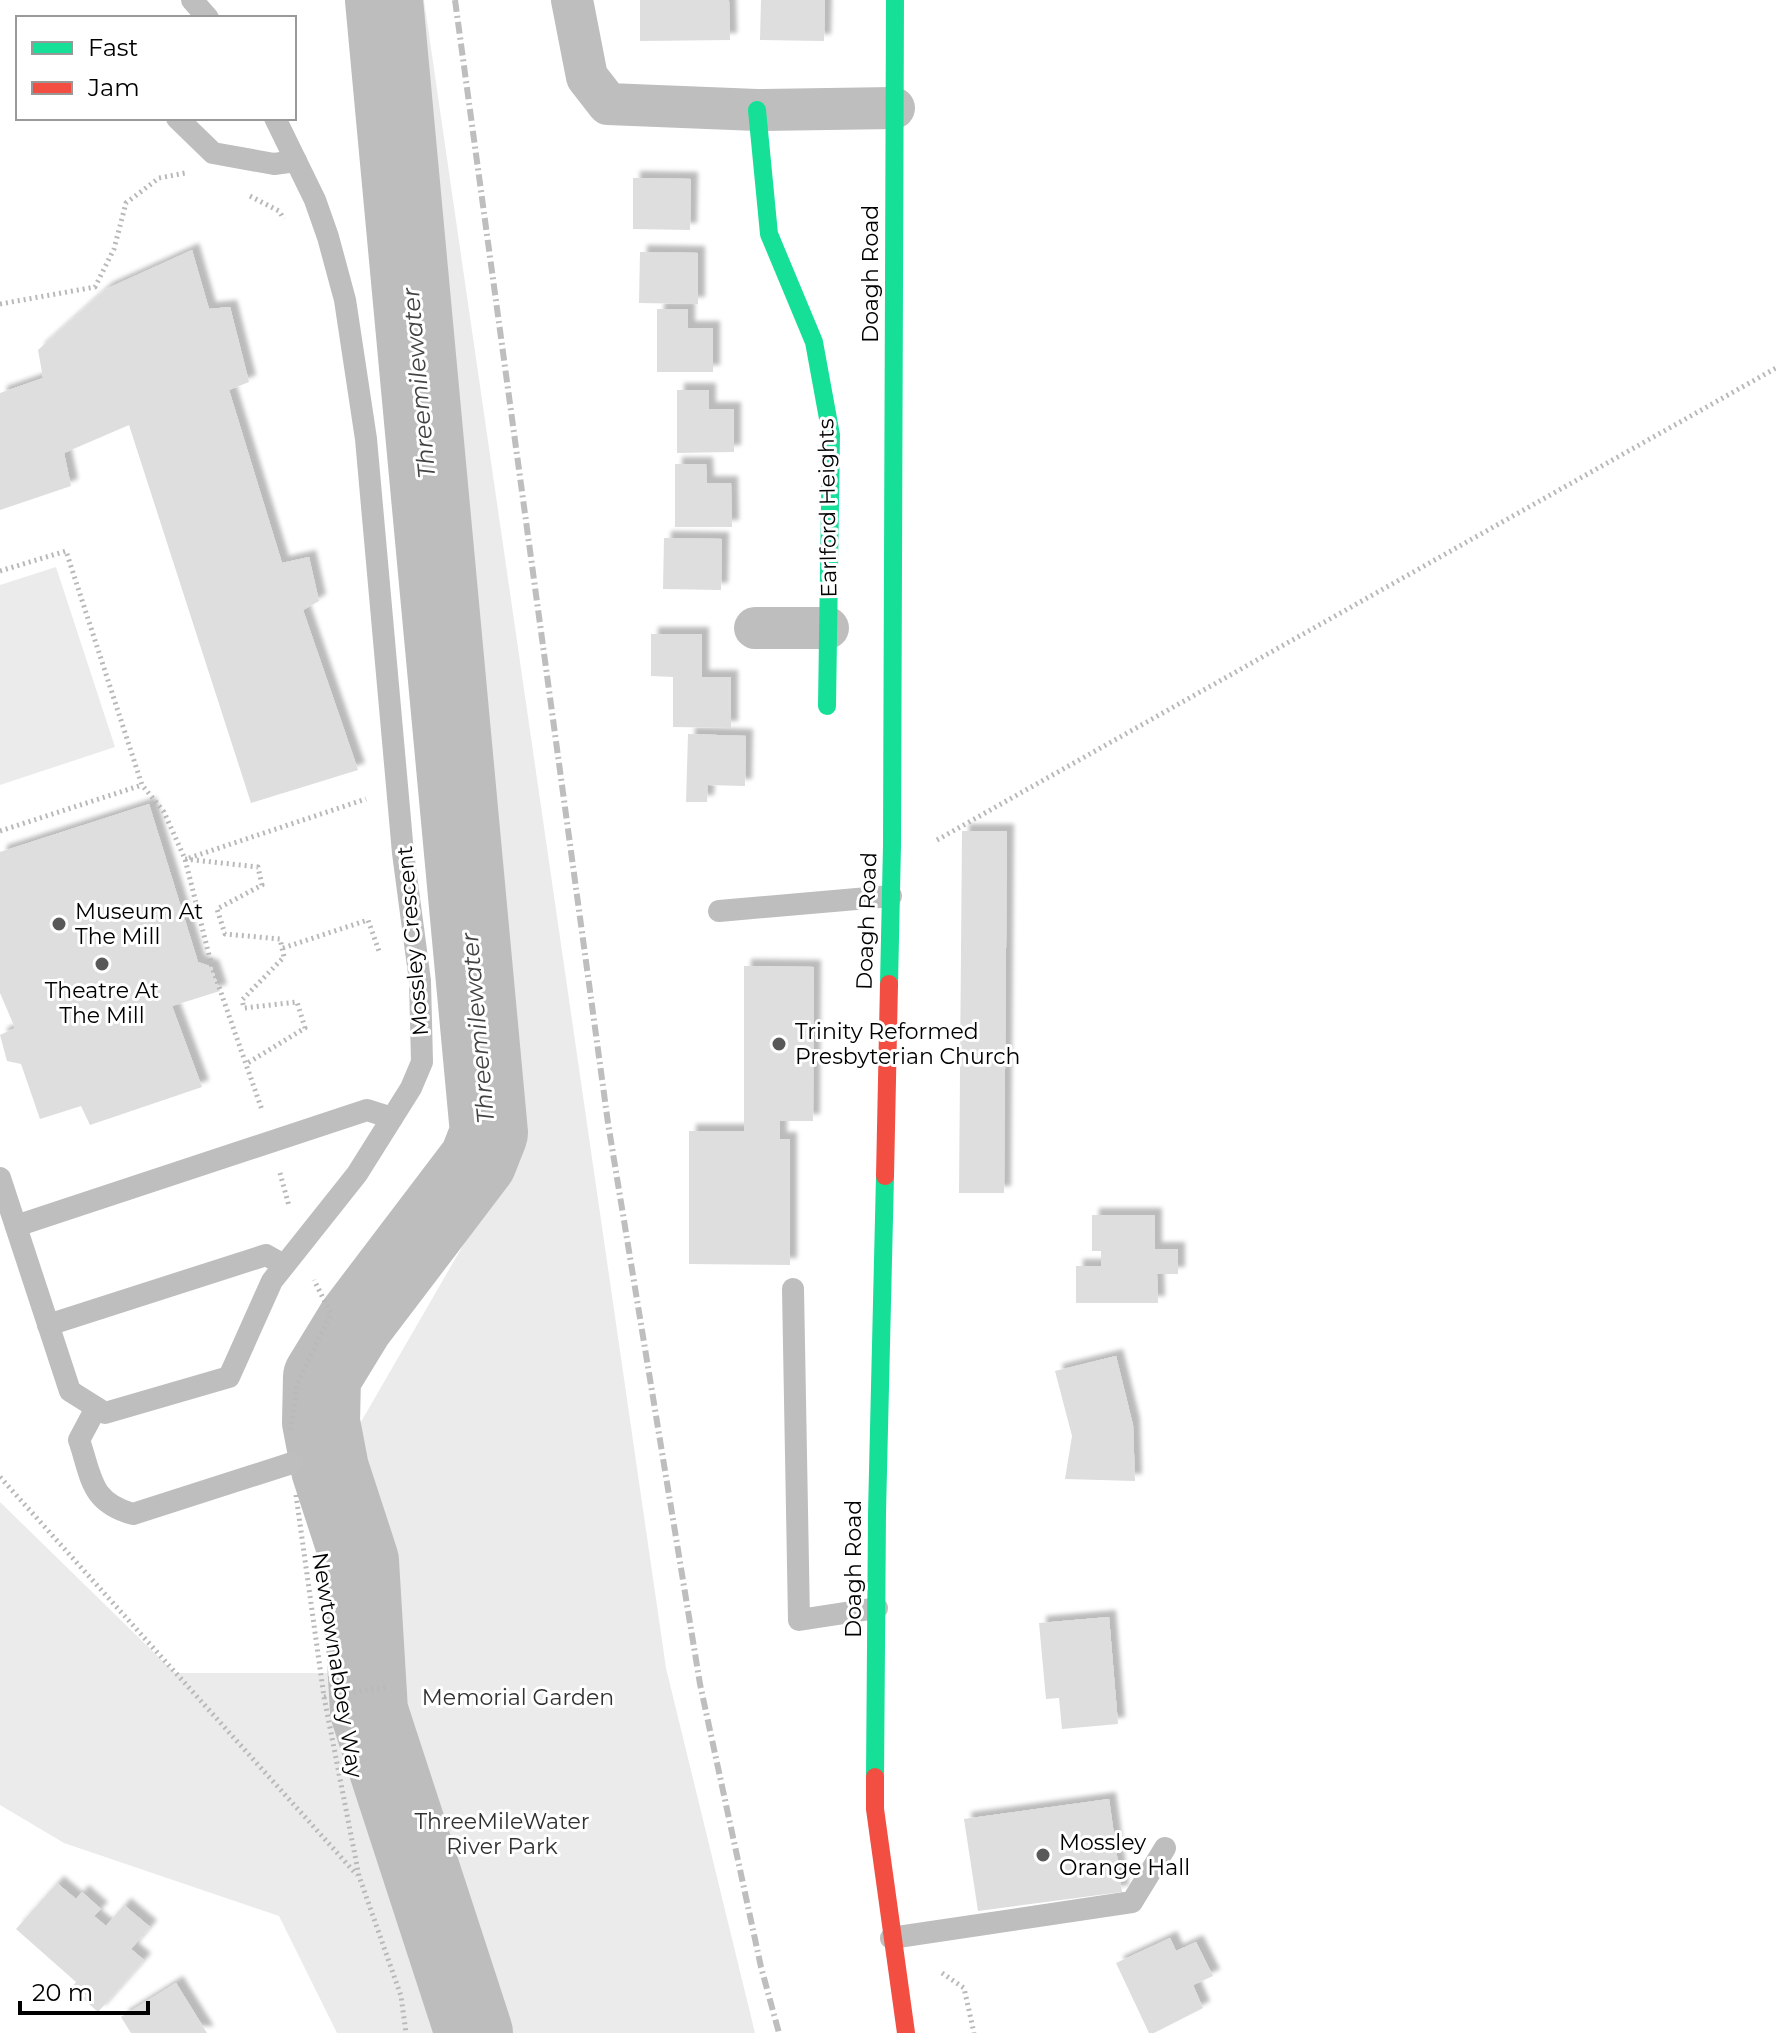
<svg xmlns="http://www.w3.org/2000/svg" width="1776" height="2033" font-family="Montserrat,sans-serif">
	<style>
		.green { fill: #ebebeb }
		.lines { fill: none; stroke-linecap: round; stroke-linejoin: round }
		.river { stroke: #bdbdbd; stroke-width: 78 }
		.building { fill: #dedede; filter: url(#shadow) }
		.path { stroke: #b9b9b9; stroke-width: 5; stroke-dasharray: 2 4; stroke-linecap: butt }
		.lane { stroke: #bebebe; stroke-width: 22 }
		.street { stroke: #bebebe; stroke-width: 42 }
		.fast { stroke: #16e098; stroke-width: 18 }
		.jam { stroke: #f24e42; stroke-width: 18 }
		.rail { stroke: #bebebe; stroke-width: 6; stroke-dasharray: 12 4 2 4; stroke-linecap: butt }
		.poi-dot { fill: #595959; stroke: #fff; stroke-width: 3 }
		.labels { text-anchor: middle; stroke-width: 6; stroke-linejoin: round; paint-order: stroke }
		.street-label { font-size: 22px; fill: #000; stroke: #fff }
		.poi-label { font-size: 22px; fill: #000; stroke: #fff; text-anchor: start }
		.park-label { font-size: 22px; fill: #313131; stroke: #fff }
		.water-label { font-size: 24px; font-style: italic; fill: #424242; stroke: #fff }
	</style>
	<defs>
		<filter id="shadow"><feDropShadow dx="7" dy="-7" stdDeviation="2" flood-color="#0004"/></filter>
	</defs>
	<rect width="100%" height="100%" fill="#fff"/>
	<g class="green">
		<polygon points="347,0 424,0 666,1668 755,2033 337,2033 279,1916 64,1843 0,1805 0,1502 175,1673 383,1673 358,1427 513,1159"/>
		<polygon points="56,567 115,747 0,785 0,585"/>
	</g>
	<g class="lines">
		<polyline class="river" points="384,0 489,1133 478,1161 355,1323 322,1377 321,1422 330,1469 360,1561 369,1711 474,2033"/>
	</g>
	<g class="building">
		<polygon points="640,0 729,0 730,40 640,41"/>
		<polygon points="761,0 825,0 824,41 760,40"/>
		<polygon points="633,178 691,179 690,230 633,229"/>
		<polygon points="192,250 209,309 230,307 249,382 229,390 282,563 309,557 319,601 303,610 358,770 251,803 129,425 64,453 71,486 0,510 0,393 43,378 38,350 106,289"/>
		<polygon points="640,252 698,253 698,304 639,303"/>
		<polygon points="657,309 688,309 688,328 713,328 713,372 657,372"/>
		<polygon points="677,390 709,390 709,409 734,409 734,452 677,453"/>
		<polygon points="675,464 706,464 707,483 731,483 732,527 675,527"/>
		<polygon points="664,538 722,539 721,590 663,589"/>
		<polygon points="651,634 702,634 702,677 731,677 731,728 673,727 673,677 651,676"/>
		<polygon points="688,734 746,736 745,786 708,785 707,802 686,802"/>
		<polygon points="149,804 198,962 212,967 220,991 172,1006 202,1087 90,1125 81,1106 40,1119 21,1064 7,1061 0,1035 15,1028 0,993 0,852"/>
		<polygon points="962,831 1007,831 1004,1193 959,1193"/>
		<polygon points="744,966 814,967 813,1121 780,1121 780,1139 790,1139 790,1265 689,1264 689,1131 744,1131"/>
		<polygon points="1092,1215 1155,1215 1155,1249 1178,1249 1178,1274 1157,1274 1158,1303 1076,1303 1076,1266 1101,1266 1101,1251 1092,1251"/>
		<polygon points="1116,1356 1133,1425 1135,1481 1065,1479 1072,1436 1055,1371"/>
		<polygon points="1109,1617 1118,1724 1062,1729 1059,1698 1046,1699 1039,1623"/>
		<polygon points="1109,1799 1122,1892 978,1911 964,1819"/>
		<polygon points="57,1883 76,1899 82,1892 101,1909 94,1916 106,1926 124,1905 150,1927 131,1949 144,1960 98,2012 71,1988 76,1982 16,1929"/>
		<polygon points="1170,1938 1176,1951 1196,1942 1213,1976 1193,1985 1203,2008 1154,2033 1149,2033 1116,1963"/>
		<polygon points="176,1983 207,2033 131,2033 121,2017"/>
	</g>
	<g class="lines">
		<g class="path">
			<polyline points="250,196 279,211 284,219"/>
			<polyline points="0,304 95,287 114,249 126,203 159,178 185,173"/>
			<polyline points="0,571 66,551 142,785 164,812 185,859 212,967 262,1110"/>
			<polyline points="0,831 142,785"/>
			<polyline points="937,840 1776,368"/>
			<polyline points="189,858 366,799"/>
			<polyline points="185,859 258,867 262,885 217,909 225,934 280,939 284,957 242,1000 244,1008 297,1002 305,1028 246,1064"/>
			<polyline points="283,948 368,920 380,954"/>
			<polyline points="280,1173 289,1206"/>
			<polyline points="291,1430 297,1383 331,1314 314,1280"/>
			<polyline points="0,1477 357,1875"/>
			<polyline points="296,1495 324,1697 359,1876 401,1996 406,2033"/>
			<polyline points="324,1697 387,1687"/>
			<polyline points="942,1973 964,1988 974,2033"/>
		</g>
		<g class="lane">
			<polyline points="192,0 208,18"/>
			<polyline points="177,118 213,153 274,164 296,161"/>
			<polyline points="719,911 891,896"/>
			<polyline points="0,1178 70,1391 105,1413 229,1377 272,1281 357,1174 411,1088 422,1062 420,981 403,853 366,439 345,300 328,237 315,200 275,118"/>
			<polyline points="16,1226 367,1110 392,1118"/>
			<polyline points="793,1289 799,1620 877,1608"/>
			<polyline points="48,1325 266,1255 284,1265"/>
			<path d="M96,1408L79,1440C92,1478 90,1502 133,1514L292,1463"/>
			<polyline points="891,1938 1132,1902 1165,1848"/>
		</g>
		<g class="street">
			<polyline points="572,0 587,77 608,104 757,110 894,108"/>
			<polyline points="755,628 828,628"/>
		</g>
		<g class="fast">
			<polyline points="757,110 769,234 814,342 831,435 827,706"/>
			<polyline points="889,984 892,845 895,0"/>
			<polyline points="875,1777 877,1513 885,1176"/>
		</g>
		<g class="jam">
			<polyline points="885,1176 889,984"/>
			<polyline points="875,1777 875,1809 906,2033"/>
		</g>
		<polyline class="rail" points="455,0 608,1123 700,1684 761,1967 779,2033"/>
	</g>
	<g class="poi-dot">
		<circle cx="59" cy="924" r="8"/>
		<circle cx="102" cy="964" r="8"/>
		<circle cx="779" cy="1044" r="8"/>
		<circle cx="1043" cy="1855" r="8"/>
	</g>
	<g class="labels">
		<g class="street-label">
			<text transform="translate(870 274) rotate(-90)" y="8">Doagh Road</text>
			<text transform="translate(827 508) rotate(-91)" y="8">Earlford Heights</text>
			<text transform="translate(866 921) rotate(-88)" y="8">Doagh Road</text>
			<text transform="translate(412 941) rotate(-95)" y="8">Mossley Crescent</text>
			<text transform="translate(853 1569) rotate(-90)" y="8">Doagh Road</text>
			<text transform="translate(338 1665) rotate(81)" y="8">Newtownabbey Way</text>
		</g>
		<g class="poi-label">
			<text x="75" y="919">Museum At<tspan x="75" dy="25">The Mill</tspan></text>
			<text x="102" y="998" text-anchor="middle">Theatre At<tspan x="102" dy="25">The Mill</tspan></text>
			<text x="795" y="1039">Trinity Reformed<tspan x="795" dy="25">Presbyterian Church</tspan></text>
			<text x="1059" y="1850">Mossley<tspan x="1059" dy="25">Orange Hall</tspan></text>
		</g>
		<g class="park-label">
			<text x="518" y="1705">Memorial Garden</text>
			<text x="502" y="1829">ThreeMileWater<tspan x="502" dy="25">River Park</tspan></text>
		</g>
		<g class="water-label">
			<text transform="translate(419 383) rotate(-95)" y="8">Threemilewater</text>
			<text transform="translate(478 1028) rotate(-95)" y="8">Threemilewater</text>
		</g>
	</g>
	<rect x="16" y="16" width="280" height="104" fill="#ffffff" stroke="#999999" stroke-width="2"/>
	<rect x="32" y="42" width="40" height="12" fill="#16e098" stroke="#999999" stroke-width="2"/>
	<text x="88" y="56" font-size="24" fill="#000000">Fast</text>
	<rect x="32" y="82" width="40" height="12" fill="#f24e42" stroke="#999999" stroke-width="2"/>
	<text x="88" y="96" font-size="24" fill="#000000">Jam</text>
	<path d="M20 2001v12h128v-12" fill="none" stroke="#000000" stroke-width="4"/>
	<text x="32" y="2001" font-size="24" fill="#000000" stroke="#ffffff" stroke-width="6" paint-order="stroke">20 m</text>
</svg>
